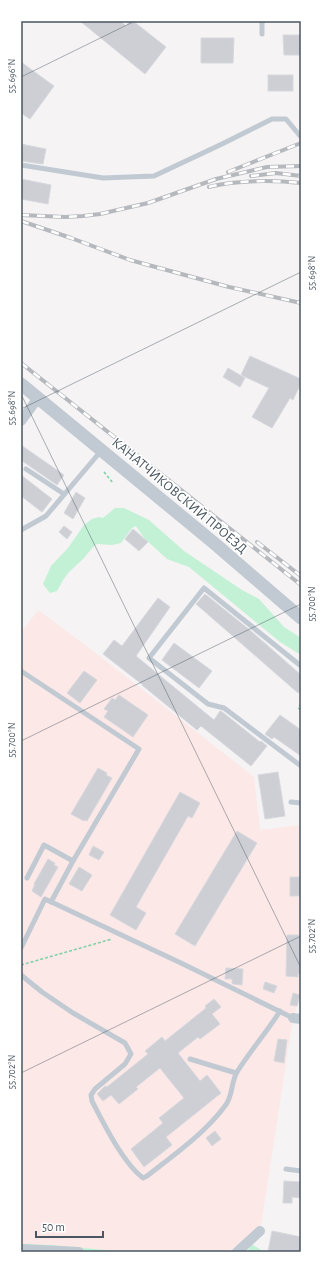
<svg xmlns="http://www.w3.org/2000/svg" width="322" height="1273" font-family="'Alegreya Sans',sans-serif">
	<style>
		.medical { fill: #fce8e6 }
		.green { fill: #c3f1d5 }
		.building { fill: #cdcfd5; stroke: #d7d9de }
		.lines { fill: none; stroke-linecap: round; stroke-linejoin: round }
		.path { stroke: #7ad0a6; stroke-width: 1.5; stroke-dasharray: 3 2; stroke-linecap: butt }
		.service { stroke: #c1cad2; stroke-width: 5 }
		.minor { stroke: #c1cad2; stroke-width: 10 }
		.tertiary { stroke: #c1cad2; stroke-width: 13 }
		.rail-casing { stroke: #b5b8bd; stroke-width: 4 }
		.rail { stroke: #fff; stroke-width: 2.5; stroke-dasharray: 8; stroke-linecap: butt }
		.ticks { fill: none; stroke: #4a5661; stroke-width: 1; stroke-opacity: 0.45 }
		.labels { text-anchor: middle; stroke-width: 3.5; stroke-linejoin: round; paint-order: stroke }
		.street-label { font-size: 14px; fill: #4a5661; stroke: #fff }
		.neatline { fill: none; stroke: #4a5661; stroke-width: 1.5 }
		.ticks-label { font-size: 10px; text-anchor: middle; fill: #4a5661 }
	</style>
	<rect width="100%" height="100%" fill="#f5f3f3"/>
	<polygon class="medical" points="38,610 102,658 254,777 260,830 301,825 301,993 293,1018 261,1225 228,1252 127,1252 53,1245 21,1244 21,633"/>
	<g class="green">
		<polygon points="115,508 124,508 149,520 184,551 242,590 259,599 284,627 301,638 301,655 280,642 189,567 167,559 144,538 136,526 132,528 121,543 112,545 97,544 93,547 84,558 69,572 63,580 57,591 50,593 43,584 51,566 68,548 84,525 92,519 99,517 103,518"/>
		<polygon points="250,1243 261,1250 261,1252 248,1252"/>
		<polygon points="21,1244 53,1245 127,1252 21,1252"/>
	</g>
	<g class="building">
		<polygon points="80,21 120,21 126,26 130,21 133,21 166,47 145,74"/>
		<polygon points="283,35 301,35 301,55 284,55"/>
		<polygon points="201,38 234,38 233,63 201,63"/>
		<polygon points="21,62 54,86 30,119 21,113"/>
		<rect x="268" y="75" width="25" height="16"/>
		<polygon points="21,144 46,149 43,164 21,161"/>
		<polygon points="21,179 51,185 48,204 21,199"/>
		<polygon points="250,356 301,379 301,383 293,400 290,398 272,428 252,417 269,388 241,375"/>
		<polygon points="228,368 245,378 240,387 223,377"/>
		<polygon points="21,445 64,475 57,485 21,460"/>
		<polygon points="21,475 52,499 42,512 21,496"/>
		<polygon points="76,492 85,498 73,519 64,513"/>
		<polygon points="64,526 72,532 67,539 59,532"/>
		<polygon points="133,529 148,542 139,551 125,539"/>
		<polygon points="205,594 251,631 301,675 301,689 298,693 196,604"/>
		<polygon points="158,598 170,607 136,656 214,720 220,711 221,711 260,742 261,741 267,746 251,766 201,726 197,730 142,685 143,685 103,654 114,640 122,646"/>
		<polygon points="174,643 212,671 199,688 162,660"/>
		<polygon points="84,671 97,680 80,703 67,693"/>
		<polygon points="119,695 148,715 133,737 104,717 108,711 104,709 112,698 115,700"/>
		<polygon points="280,715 301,730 301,756 274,737 272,739 265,734"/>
		<polygon points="98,768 107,773 106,775 112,778 87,821 85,820 84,821 71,814"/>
		<polygon points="278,772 285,816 265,819 258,775"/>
		<polygon points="180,792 200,803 192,818 188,816 136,907 146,913 136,930 110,915"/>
		<polygon points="237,831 257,843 195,946 175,934"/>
		<polygon points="93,846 104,852 99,860 89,855"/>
		<polygon points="48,859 55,863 54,865 58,867 41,897 32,891 35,884 34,884"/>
		<polygon points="79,867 92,875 82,891 69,884"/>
		<rect x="290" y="877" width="11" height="19"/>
		<polygon points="287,935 299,935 299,937 301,937 301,974 298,974 298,977 286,976"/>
		<polygon points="226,968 243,969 242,985 233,984 232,983 232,979 225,979"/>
		<polygon points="265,982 277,986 274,993 263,989"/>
		<polygon points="293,993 300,995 297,1006 290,1005"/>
		<polygon points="214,999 221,1007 212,1014 220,1024 200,1039 198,1037 178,1053 200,1081 207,1075 221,1093 166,1137 172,1145 144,1167 131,1149 163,1123 159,1118 184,1098 160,1068 136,1087 138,1089 119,1104 111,1095 103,1101 97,1094 105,1086 107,1087 148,1054 145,1051 162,1037 165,1041 206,1008 205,1006"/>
		<polygon points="278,1039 287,1040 284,1063 274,1061"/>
		<polygon points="215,1131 221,1139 212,1146 206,1138"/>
		<polygon points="284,1181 301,1182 301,1198 292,1197 292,1203 283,1203"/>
		<polygon points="272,1231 301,1237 301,1252 268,1252"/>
	</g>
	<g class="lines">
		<g class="path">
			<polyline points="104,472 113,483"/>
			<polyline points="301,704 298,708 301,710"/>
			<polyline points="21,965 112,939"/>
		</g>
		<g class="service">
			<polyline points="262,21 262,34"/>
			<polyline points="21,165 103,178 154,176 222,144 272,119 286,119 301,137"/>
			<polyline points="26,469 64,494"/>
			<polyline points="21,530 46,516 101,451"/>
			<polyline points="301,666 204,588 149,658 208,704 224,708 301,766"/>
			<polyline points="21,671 139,749 73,861 51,902"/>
			<polyline points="291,802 301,803"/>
			<polyline points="27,878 44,845 73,861"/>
			<polyline points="21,948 45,899 183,964 293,1018"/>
			<path d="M21,975L42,992L73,1013L125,1043L131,1054L125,1064L95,1089L91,1095L92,1101C104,1124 123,1163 143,1178L147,1176C174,1155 204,1134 225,1106C233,1096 231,1082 237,1072C250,1051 267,1032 280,1011"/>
			<polyline points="190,1059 236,1073"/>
			<polyline points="286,1169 301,1171"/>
		</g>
		<g class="minor">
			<polyline points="21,421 38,398"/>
			<polyline points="293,1018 301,1019"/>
			<polyline points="21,1249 79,1252"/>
			<polyline points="237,1252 260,1231"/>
		</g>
		<polyline class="tertiary" points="21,384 214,543 301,618"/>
		<defs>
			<g id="rail">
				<polyline points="228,172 301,143"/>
				<polyline points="251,176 276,173 301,176"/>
				<path d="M209,187C237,180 273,180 301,183"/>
				<polyline points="21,215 65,217 83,216 100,214 148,203 216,179 267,167 301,166"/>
				<polyline points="21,221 71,238 130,260 229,287 301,303"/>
				<polyline points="21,363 301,585"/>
				<polyline points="257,542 301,576"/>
			</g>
		</defs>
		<use href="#rail" class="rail-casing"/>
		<use href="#rail" class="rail"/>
	</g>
	<path class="ticks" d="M21,77L135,21M21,394L301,968M21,409L301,272M21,741L301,604M21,1073L301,936"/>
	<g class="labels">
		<g class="street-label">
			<text transform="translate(180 495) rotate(40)" y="5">КАНАТЧИКОВСКИЙ ПРОЕЗД</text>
		</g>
	</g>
	<rect width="322" height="1273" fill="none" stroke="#ffffff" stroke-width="44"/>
	<path d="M36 1231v6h67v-6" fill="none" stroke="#4a5661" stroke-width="2"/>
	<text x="42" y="1231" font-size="12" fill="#4a5661" stroke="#ffffff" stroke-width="3" paint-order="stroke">50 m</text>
	<rect x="22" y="22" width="278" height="1229" class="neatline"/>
	<g class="ticks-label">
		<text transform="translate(11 76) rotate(-90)" y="4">55.696°N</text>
		<text transform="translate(311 273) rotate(-90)" y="4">55.698°N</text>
		<text transform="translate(11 408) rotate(-90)" y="4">55.698°N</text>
		<text transform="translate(311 604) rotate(-90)" y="4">55.700°N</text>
		<text transform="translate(11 740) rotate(-90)" y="4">55.700°N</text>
		<text transform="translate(311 936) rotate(-90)" y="4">55.702°N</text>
		<text transform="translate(11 1072) rotate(-90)" y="4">55.702°N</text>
	</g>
</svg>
